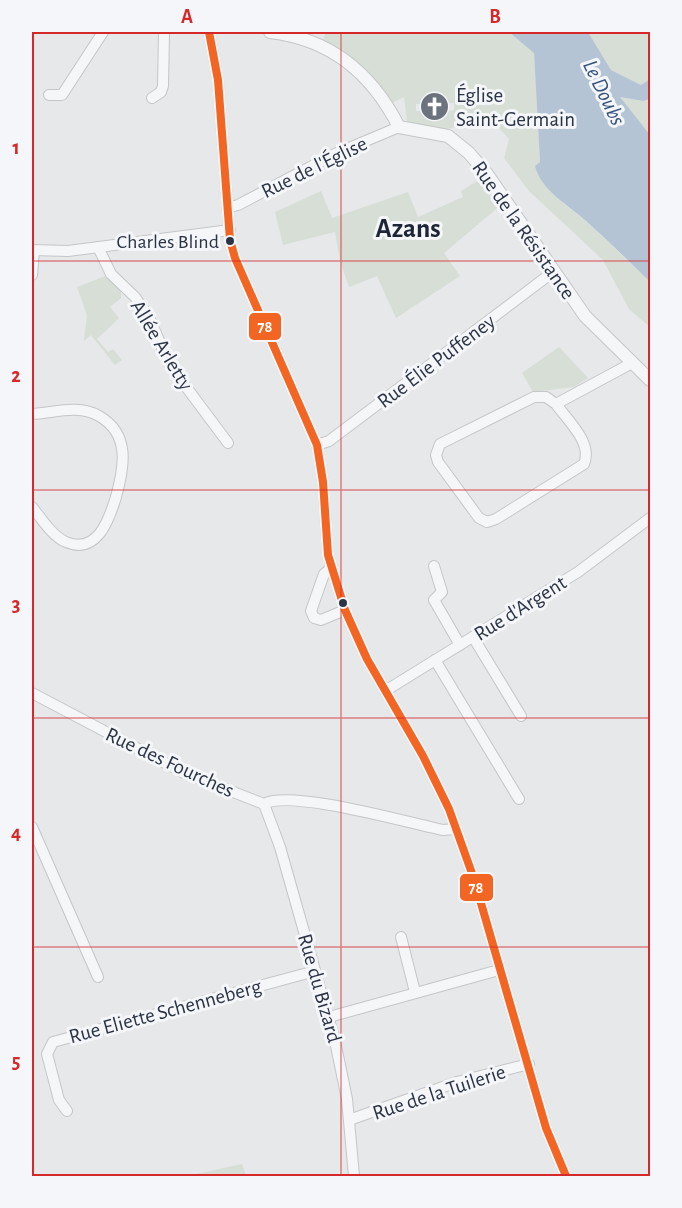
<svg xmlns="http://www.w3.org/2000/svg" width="682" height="1208" font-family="'Alegreya Sans',sans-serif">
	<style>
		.green { fill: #d6ded6; fill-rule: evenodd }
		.water { fill: #b4c4d5 }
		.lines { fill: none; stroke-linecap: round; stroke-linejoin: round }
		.minor-casing { stroke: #c4c6c8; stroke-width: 12 }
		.tertiary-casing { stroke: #c4c6c8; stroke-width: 14 }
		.minor { stroke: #f5f6f7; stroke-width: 10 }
		.tertiary { stroke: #f5f6f7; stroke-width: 12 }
		.bus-1-casing { stroke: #f4f6f9; stroke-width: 12 }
		.bus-1 { stroke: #f26522; stroke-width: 8 }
		.grid { fill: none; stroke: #d62828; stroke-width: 1.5; stroke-opacity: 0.55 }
		.bus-dot { fill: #2b3445; stroke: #f4f6f9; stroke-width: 2 }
		.labels { text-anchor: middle; stroke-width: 6; stroke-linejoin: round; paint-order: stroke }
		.bus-label { font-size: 20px; fill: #2b3445; stroke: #f4f6f9; text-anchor: end }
		.poi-label { font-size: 21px; fill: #2b3445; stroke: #f4f6f9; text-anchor: start }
		.street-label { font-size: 21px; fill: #2b3445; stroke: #f4f6f9 }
		.water-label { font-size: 22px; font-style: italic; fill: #34527a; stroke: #f4f6f9 }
		.district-label { font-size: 27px; font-weight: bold; fill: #1d2536; stroke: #f4f6f9 }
		.line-badge { stroke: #f4f6f9; stroke-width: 2 }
		.badge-label { font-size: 16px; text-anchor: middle; font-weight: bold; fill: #fff }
		.neatline { fill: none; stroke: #d62828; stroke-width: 2 }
		.grid-label { font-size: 20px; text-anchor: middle; font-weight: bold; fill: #d62828 }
	</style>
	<rect width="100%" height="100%" fill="#e6e8ea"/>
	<g class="green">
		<path d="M326,32H509L534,52L540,162L535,166L563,203L583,218L650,282V327L629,309L603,260L529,191L504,158L509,139L494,122L468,115L471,123C451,129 426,135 407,121L404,97L392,103L338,49L323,40ZM431,98V100L446,98V103H454V110L422,115V111H416V104H422L420,100L430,101Z"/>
		<polygon points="588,32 650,32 650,79 641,85 611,70"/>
		<polygon points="619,97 643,101 650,99 650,135"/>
		<polygon points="484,177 502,204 444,253 460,276 396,318 377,276 349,287 340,261 335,232 283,245 275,212 321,191 332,218 408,192 418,217 463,197 461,191"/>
		<polygon points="108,275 121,291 121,298 110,307 119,318 97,339 108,352 113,349 122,360 115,365 91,335 84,341 87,315 77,287"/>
		<polygon points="559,347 588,378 574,387 533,392 522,373"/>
		<polygon points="242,1164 246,1176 187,1176"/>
	</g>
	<path class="water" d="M509,32H588L611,70L641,85L650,79V99L643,101L620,97L650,135V282C629,261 607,240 585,220C567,204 541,190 535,166L540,162L534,53Z"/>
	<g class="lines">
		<defs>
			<g id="minor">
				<polyline points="209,32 218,80 230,240 235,258 317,445 323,482 328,555 345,610 367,659 423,756 449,809 474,879 546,1128 566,1176"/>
				<polyline points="49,95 62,95 103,32"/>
				<polyline points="152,98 161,92 163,86 164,32"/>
				<polyline points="230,207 238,205 337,153 399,127"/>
				<polyline points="98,247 111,274 135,297 149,317 169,364 228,443"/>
				<polyline points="32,250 68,251 230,230"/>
				<polyline points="32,275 34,250"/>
				<path d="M556,404C568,421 593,443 584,464L496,519L487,522L479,518L438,462L436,455L440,444L534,397H546L556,404L632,363"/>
				<path d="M32,414C54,413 78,404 99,416C131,434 124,468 116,497C109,520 97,555 66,542C52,536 41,518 32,507"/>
				<polyline points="317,445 329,441 553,272"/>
				<polyline points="434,566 442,592 434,600 460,645"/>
				<polyline points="331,568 324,574 311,611 314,618 321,620 345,610"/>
				<polyline points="473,637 521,716"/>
				<polyline points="435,660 519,799"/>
				<polyline points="385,691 578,572 650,518"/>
				<path d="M32,693L184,773L264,804C290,789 409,823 443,830L456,829"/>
				<polyline points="264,804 280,847 335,1041 347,1099 354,1176"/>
				<polyline points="32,827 98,977"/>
				<polyline points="401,937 415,992"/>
				<polyline points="329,1017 499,970"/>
				<polyline points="67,1111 59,1100 47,1054 53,1042 315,971"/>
				<polyline points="349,1120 457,1082 529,1064"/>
			</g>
			<path id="tertiary" d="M270,32C330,39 371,72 399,127L448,136L469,153L487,174L585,316L650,380"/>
		</defs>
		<use href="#minor" class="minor-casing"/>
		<use href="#tertiary" class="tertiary-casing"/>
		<use href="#minor" class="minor"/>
		<use href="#tertiary" class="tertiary"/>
		<defs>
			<polyline id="bus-1" points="209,32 218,80 230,240 235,258 317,445 323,482 328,555 345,610 367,659 423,756 449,809 474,879 546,1128 566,1176"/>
		</defs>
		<use href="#bus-1" class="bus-1-casing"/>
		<use href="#bus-1" class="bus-1"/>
	</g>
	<path class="grid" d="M341,32V1176M32,261H650M32,490H650M32,718H650M32,947H650"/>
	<defs>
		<symbol id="church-disc" viewBox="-11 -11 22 22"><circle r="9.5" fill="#6c737f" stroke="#f4f6f9"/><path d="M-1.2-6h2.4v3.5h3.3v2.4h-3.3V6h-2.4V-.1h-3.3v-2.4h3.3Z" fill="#fff"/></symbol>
	</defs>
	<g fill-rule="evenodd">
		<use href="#church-disc" x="418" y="90" width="33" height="33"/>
	</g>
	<g class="bus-dot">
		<circle cx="230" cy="241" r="5"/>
		<circle cx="343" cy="603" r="5"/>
	</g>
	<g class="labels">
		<g class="bus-label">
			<text x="219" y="248">Charles Blind</text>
		</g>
		<g class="poi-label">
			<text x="456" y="102">Église<tspan x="456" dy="24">Saint-Germain</tspan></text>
		</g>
		<g class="street-label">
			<text transform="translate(314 167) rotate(-26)" y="7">Rue de l'Église</text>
			<text transform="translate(524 230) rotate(55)" y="7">Rue de la Résistance</text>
			<text transform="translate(162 345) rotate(59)" y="7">Allée Arletty</text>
			<text transform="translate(436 361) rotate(-37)" y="7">Rue Élie Puffeney</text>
			<text transform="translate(520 608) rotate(-32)" y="7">Rue d'Argent</text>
			<text transform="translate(170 762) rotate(25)" y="7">Rue des Fourches</text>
			<text transform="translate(320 988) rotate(74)" y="7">Rue du Bizard</text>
			<text transform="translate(165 1011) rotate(-15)" y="7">Rue Eliette Schenneberg</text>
			<text transform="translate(439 1092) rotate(-18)" y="7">Rue de la Tuilerie</text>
		</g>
		<g class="water-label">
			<text transform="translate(605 92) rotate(64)" y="8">Le Doubs</text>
		</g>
		<g class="district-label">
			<text x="408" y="237">Azans</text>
		</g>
	</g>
	<g class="line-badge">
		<rect x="248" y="312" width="34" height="29" rx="6" fill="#f26522"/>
		<rect x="459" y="873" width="35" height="29" rx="6" fill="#f26522"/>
	</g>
	<g class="badge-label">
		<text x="265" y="332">78</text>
		<text x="476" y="893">78</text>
	</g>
	<rect width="682" height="1208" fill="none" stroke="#f4f6f9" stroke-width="66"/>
	<rect x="33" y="33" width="616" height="1142" class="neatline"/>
	<g class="grid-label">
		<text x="187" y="23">A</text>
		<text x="495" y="23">B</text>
		<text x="16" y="154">1</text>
		<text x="16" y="382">2</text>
		<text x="16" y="611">3</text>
		<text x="16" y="839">4</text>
		<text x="16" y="1068">5</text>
	</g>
</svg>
